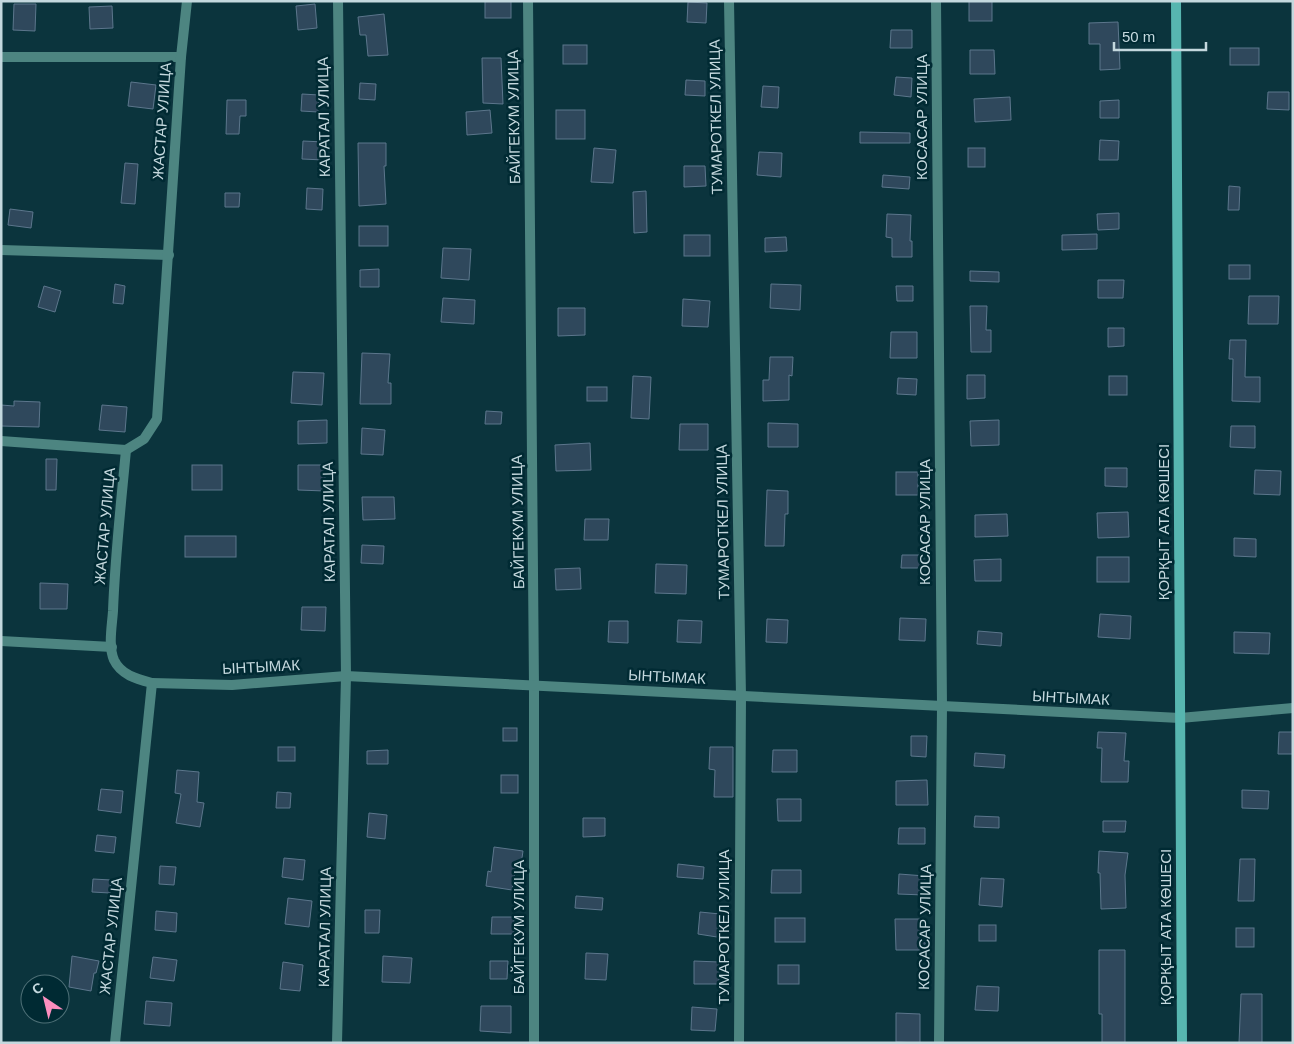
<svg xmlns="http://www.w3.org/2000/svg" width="1294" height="1044" font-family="Helvetica,sans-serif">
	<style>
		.building { fill: #2f485c; stroke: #5c768c }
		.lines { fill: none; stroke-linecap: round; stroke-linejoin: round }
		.street { stroke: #4d8581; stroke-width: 10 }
		.secondary { stroke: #57b6b0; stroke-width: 10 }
		.labels { text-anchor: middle; stroke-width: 5; stroke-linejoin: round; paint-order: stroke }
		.street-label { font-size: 15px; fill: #c4d8de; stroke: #002a33 }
	</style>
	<rect width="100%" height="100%" fill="#0b343d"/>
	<g class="building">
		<rect x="485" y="1" width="26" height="17"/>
		<rect x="969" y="1" width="23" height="20"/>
		<polygon points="688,2 707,3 706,23 687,22"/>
		<polygon points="14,4 36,4 35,31 13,30"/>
		<polygon points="315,4 317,28 298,30 296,6"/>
		<polygon points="112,6 113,28 90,29 89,7"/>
		<polygon points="384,14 388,55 368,56 366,35 360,35 358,17"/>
		<polygon points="1118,22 1120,69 1100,70 1100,44 1089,44 1089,23"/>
		<polygon points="891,30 912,30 912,48 890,48"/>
		<rect x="563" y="45" width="24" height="19"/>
		<rect x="1230" y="48" width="29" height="17"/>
		<polygon points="970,50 994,50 995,74 970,74"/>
		<polygon points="482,58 501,58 503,104 483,103"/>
		<polygon points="896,77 912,78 911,97 894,95"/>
		<polygon points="686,80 705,81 705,96 685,95"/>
		<polygon points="131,82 156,85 153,109 128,106"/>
		<polygon points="360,83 376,84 375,100 359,99"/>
		<polygon points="763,86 779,87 778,108 761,107"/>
		<polygon points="1268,92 1289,92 1289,110 1267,109"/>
		<polygon points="302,94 319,95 318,112 301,111"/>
		<polygon points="1010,97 1011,120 975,122 974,99"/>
		<polygon points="227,100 246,100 246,116 240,116 239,134 226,134"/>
		<polygon points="1119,100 1119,118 1100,118 1100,101"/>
		<polygon points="490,110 492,133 467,135 466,112"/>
		<rect x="556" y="110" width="29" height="29"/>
		<polygon points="860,132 910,133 910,143 860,143"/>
		<polygon points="1100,140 1119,141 1118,160 1099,160"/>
		<polygon points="303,141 324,142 324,160 302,159"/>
		<polygon points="358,143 386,143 386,166 384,166 386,204 359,206"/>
		<polygon points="594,148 616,150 613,183 591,182"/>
		<rect x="968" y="148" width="17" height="19"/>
		<polygon points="759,152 782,153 781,177 757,175"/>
		<polygon points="125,163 138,164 135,204 121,203"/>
		<polygon points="684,166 705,166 706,186 684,187"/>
		<polygon points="883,175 910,177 909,189 882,187"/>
		<polygon points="1229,186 1240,187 1239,210 1228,210"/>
		<polygon points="307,188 323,189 322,210 306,209"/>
		<polygon points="646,191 647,232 634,233 633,192"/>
		<polygon points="225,193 240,193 239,207 225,207"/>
		<polygon points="10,209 33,212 31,228 8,225"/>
		<polygon points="1119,213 1119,229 1098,230 1097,214"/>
		<polygon points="887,214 911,215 910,241 912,241 912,257 892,257 892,238 886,237"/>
		<rect x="359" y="226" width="29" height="20"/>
		<polygon points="1097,234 1097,249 1062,250 1062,235"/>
		<rect x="684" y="235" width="26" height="21"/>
		<polygon points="786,237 787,251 765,252 765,238"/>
		<polygon points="443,248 471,249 469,280 441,278"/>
		<rect x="1229" y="265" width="21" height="14"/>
		<polygon points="379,269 379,287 360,287 360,270"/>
		<polygon points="970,271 999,272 999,282 970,281"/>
		<polygon points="1098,280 1124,280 1123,298 1098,298"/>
		<polygon points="115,284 125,286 123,304 113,303"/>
		<polygon points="771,284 801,285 800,310 770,308"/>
		<polygon points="44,286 61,291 55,312 38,307"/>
		<polygon points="896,286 913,286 913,301 897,301"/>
		<polygon points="1249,296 1279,296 1278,324 1248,324"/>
		<polygon points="443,298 475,300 474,324 441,322"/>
		<polygon points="683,299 710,301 708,327 682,326"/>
		<polygon points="970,306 987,306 986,330 991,330 991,352 971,352"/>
		<polygon points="558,308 585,308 585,335 558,336"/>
		<polygon points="1108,328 1124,328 1124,346 1108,347"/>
		<polygon points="891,332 917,332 917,358 890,358"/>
		<polygon points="1230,340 1246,340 1245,377 1260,377 1260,402 1232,401 1233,359 1229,359"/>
		<polygon points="362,353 390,354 388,383 391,383 391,404 360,404"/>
		<polygon points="770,357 793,357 792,376 789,375 789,400 763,401 763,380 769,380"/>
		<polygon points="293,372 324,373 322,405 291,403"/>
		<polygon points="967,375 985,375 985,398 967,399"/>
		<polygon points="633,376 651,377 649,419 631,418"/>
		<rect x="1109" y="376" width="18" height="19"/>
		<polygon points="898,378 917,379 916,395 897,394"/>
		<rect x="587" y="387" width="20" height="14"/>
		<polygon points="14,401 40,402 39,427 1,426 1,405 14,406"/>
		<polygon points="102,405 127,407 125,432 99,430"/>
		<polygon points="486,411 502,412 501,424 485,424"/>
		<polygon points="327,420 327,443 298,444 298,421"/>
		<polygon points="999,420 999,445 971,446 970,421"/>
		<polygon points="768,423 798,424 798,447 768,447"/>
		<polygon points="680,424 708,424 708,450 679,450"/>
		<polygon points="1231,426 1255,426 1255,448 1230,447"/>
		<polygon points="362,428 385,430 383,455 361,454"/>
		<polygon points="590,443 591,470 556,471 555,445"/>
		<polygon points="46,459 57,459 56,490 46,490"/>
		<rect x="192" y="465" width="30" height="25"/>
		<polygon points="298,465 325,465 325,491 298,490"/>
		<polygon points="1105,468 1127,468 1127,487 1105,486"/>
		<polygon points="1255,470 1281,471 1280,495 1254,494"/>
		<rect x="896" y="472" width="22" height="23"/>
		<polygon points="767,490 788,491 788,514 785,514 784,546 765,546"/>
		<polygon points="362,497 394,497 395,519 363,520"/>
		<polygon points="1128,512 1129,537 1098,538 1097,513"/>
		<polygon points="1007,514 1008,536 975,537 975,515"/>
		<polygon points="585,519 609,519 608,540 584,540"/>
		<rect x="185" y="536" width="51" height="21"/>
		<polygon points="1234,538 1256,539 1256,557 1234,556"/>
		<polygon points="362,545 384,546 383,564 361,563"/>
		<polygon points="902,555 924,555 923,568 901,568"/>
		<rect x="1097" y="557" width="32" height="25"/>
		<polygon points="1001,559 1001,581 975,581 974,560"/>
		<polygon points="656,564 687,565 686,594 655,593"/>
		<polygon points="580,568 581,589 556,590 555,569"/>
		<polygon points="40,583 68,584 67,609 40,609"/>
		<polygon points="302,607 326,607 325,631 301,630"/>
		<polygon points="1100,614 1131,616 1130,639 1098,637"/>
		<polygon points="900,618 926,619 925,641 899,640"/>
		<polygon points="767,619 788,620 787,643 766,642"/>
		<polygon points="678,620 702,621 701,643 677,642"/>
		<polygon points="609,621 628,621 628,643 608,642"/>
		<polygon points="978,631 1002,633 1001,646 977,644"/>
		<polygon points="1234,632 1270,633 1269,654 1234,653"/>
		<rect x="503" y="728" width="14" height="13"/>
		<polygon points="1098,732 1126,733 1124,761 1129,761 1128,782 1101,782 1102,748 1097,748"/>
		<polygon points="1279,732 1293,732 1293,754 1278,754"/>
		<polygon points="911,736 927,736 926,757 911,756"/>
		<rect x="278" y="747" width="17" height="14"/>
		<polygon points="710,747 733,747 733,797 714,797 715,770 709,769"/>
		<polygon points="388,750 388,764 367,764 367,751"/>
		<polygon points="773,750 797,750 797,772 772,772"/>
		<polygon points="975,753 1005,755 1004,768 974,766"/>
		<polygon points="177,770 199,772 197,802 204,803 200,827 176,823 181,794 175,793"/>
		<rect x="501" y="775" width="17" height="18"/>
		<polygon points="927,780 928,805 896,805 896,781"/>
		<polygon points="101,789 123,791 121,813 98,810"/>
		<polygon points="1242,790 1269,791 1268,809 1242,808"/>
		<polygon points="277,792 291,793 290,808 276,808"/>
		<polygon points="777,799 801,799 801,821 778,821"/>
		<polygon points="369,813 387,815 385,839 367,837"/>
		<polygon points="975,816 999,817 999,828 974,827"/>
		<polygon points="583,818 605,818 605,836 583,837"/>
		<polygon points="1103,821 1126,821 1125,832 1103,832"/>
		<polygon points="899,828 925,828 925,844 898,844"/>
		<polygon points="97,835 116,837 114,853 95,851"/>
		<polygon points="494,847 523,851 521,865 516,865 512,890 486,886 488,871 491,872"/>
		<polygon points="1099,851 1128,853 1125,875 1126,908 1101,909 1100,873 1098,873"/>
		<polygon points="284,858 305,860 303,880 282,877"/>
		<polygon points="1240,859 1255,859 1254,901 1238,901"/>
		<polygon points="678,864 704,867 703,879 677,877"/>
		<polygon points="160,866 176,867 174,885 159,884"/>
		<polygon points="772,870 801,870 801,893 771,893"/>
		<polygon points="899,874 925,876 924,895 898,894"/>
		<polygon points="981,878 1004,879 1002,907 979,905"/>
		<polygon points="93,879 111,880 110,893 92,892"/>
		<polygon points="576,896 603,898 602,910 575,908"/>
		<polygon points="288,898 312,901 309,927 285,924"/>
		<polygon points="365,910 380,910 379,933 365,933"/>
		<polygon points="156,911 177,913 176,932 155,930"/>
		<polygon points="700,912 720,914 717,937 698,934"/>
		<polygon points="492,917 514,917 514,934 491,934"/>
		<rect x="775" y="918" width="30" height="24"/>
		<polygon points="895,919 925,919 925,950 896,950"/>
		<rect x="979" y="925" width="17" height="16"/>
		<rect x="1236" y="928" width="18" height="19"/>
		<polygon points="1099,950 1125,950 1125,1043 1102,1043 1102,1014 1099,1014"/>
		<polygon points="586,953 608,954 606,980 585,979"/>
		<polygon points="72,956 99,961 96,973 94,973 91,991 69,987"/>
		<polygon points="383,956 412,958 410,983 382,982"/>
		<polygon points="153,957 177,960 174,981 150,978"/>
		<polygon points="490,961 508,961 507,979 490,979"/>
		<polygon points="694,961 719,962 719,984 694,984"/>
		<polygon points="283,962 303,965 300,991 280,989"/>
		<rect x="778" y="965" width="21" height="19"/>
		<polygon points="977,986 999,987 998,1011 975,1010"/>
		<polygon points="1241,994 1262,994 1262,1043 1239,1043"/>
		<polygon points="146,1001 172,1003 170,1026 144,1024"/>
		<polygon points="481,1006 511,1006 511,1033 480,1031"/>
		<polygon points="692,1007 717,1009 715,1031 691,1030"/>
		<polygon points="896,1013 920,1014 920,1043 896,1042"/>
	</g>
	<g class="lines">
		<g class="street">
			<polyline points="528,1 534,686 534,1043"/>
			<polyline points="729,1 741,696 739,1043"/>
			<polyline points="936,1 942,706 939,1043"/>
			<polyline points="1,57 181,57"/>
			<polyline points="1,250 169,255"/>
			<polyline points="1,441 126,450"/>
			<polyline points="1,641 112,647"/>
			<polyline points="152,683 232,685 346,676 1180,718 1293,708"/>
			<path d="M115,1043L152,683C137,679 121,675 114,660C108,646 112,626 113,611C115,557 121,504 126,450L144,439L157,419L181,57L187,1"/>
			<polyline points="337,1043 346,676 338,1"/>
		</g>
		<polyline class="secondary" points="1176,1 1182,1043"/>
	</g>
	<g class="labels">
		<g class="street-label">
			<text transform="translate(324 117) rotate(-91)" y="5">КАРАТАЛ УЛИЦА</text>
			<text transform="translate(514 117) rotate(-91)" y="5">БАЙГЕКУМ УЛИЦА</text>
			<text transform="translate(716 117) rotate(-91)" y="5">ТУМАРОТКЕЛ УЛИЦА</text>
			<text transform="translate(922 117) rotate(-90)" y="5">КОСАСАР УЛИЦА</text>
			<text transform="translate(162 121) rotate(-86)" y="5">ЖАСТАР УЛИЦА</text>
			<text transform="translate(329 522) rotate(-91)" y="5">КАРАТАЛ УЛИЦА</text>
			<text transform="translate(518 522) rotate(-91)" y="5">БАЙГЕКУМ УЛИЦА</text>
			<text transform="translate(723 522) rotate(-91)" y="5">ТУМАРОТКЕЛ УЛИЦА</text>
			<text transform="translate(925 522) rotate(-90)" y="5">КОСАСАР УЛИЦА</text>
			<text transform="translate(1164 522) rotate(-90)" y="5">ҚОРҚЫТ АТА КӨШЕСІ</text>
			<text transform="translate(105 526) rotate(-85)" y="5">ЖАСТАР УЛИЦА</text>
			<text transform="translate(261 667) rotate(-3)" y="5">ЫНТЫМАК</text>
			<text transform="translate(667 677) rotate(3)" y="5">ЫНТЫМАК</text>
			<text transform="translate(1071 698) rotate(3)" y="5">ЫНТЫМАК</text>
			<text transform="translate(325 927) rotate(-89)" y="5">КАРАТАЛ УЛИЦА</text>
			<text transform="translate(519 927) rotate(-90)" y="5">БАЙГЕКУМ УЛИЦА</text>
			<text transform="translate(724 927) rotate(-90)" y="5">ТУМАРОТКЕЛ УЛИЦА</text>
			<text transform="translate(925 927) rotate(-89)" y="5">КОСАСАР УЛИЦА</text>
			<text transform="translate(1166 927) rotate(-90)" y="5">ҚОРҚЫТ АТА КӨШЕСІ</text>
			<text transform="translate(111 936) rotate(-84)" y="5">ЖАСТАР УЛИЦА</text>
		</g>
	</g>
	<rect width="1294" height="1044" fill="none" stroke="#c4d8de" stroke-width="5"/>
	<g transform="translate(45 999) rotate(325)"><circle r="24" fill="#002a33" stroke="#4e7077"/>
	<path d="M0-4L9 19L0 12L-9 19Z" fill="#fd8ebf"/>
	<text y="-8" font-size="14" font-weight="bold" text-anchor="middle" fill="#c4d8de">С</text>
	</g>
	<path d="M1114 42v8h92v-8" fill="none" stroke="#c4d8de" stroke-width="2.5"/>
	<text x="1122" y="42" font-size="15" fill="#c4d8de" stroke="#002a33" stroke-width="4" paint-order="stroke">50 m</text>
</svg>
